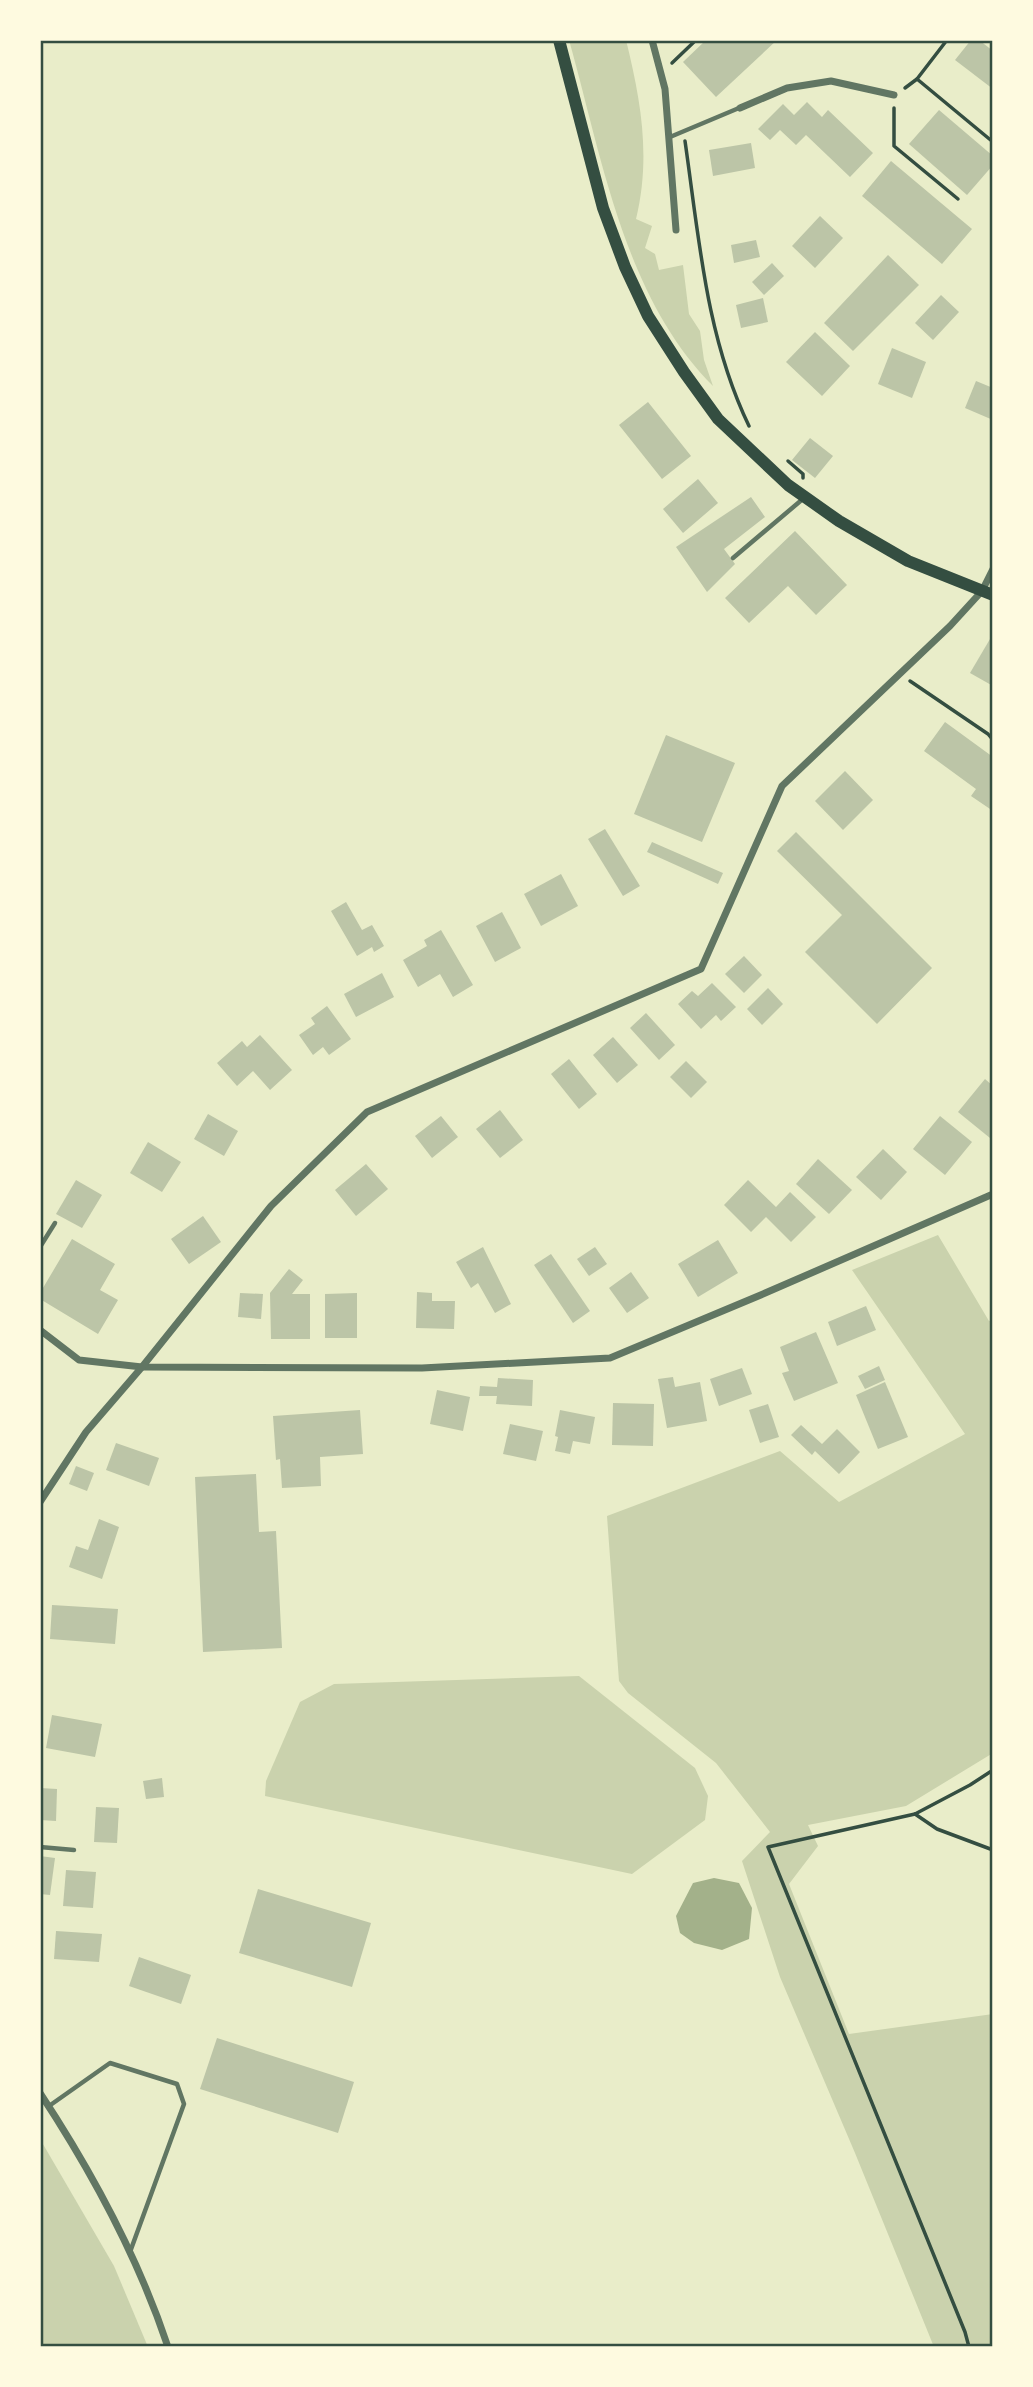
<svg xmlns="http://www.w3.org/2000/svg" width="1033" height="2387" font-family="'DM Sans',sans-serif">
	<style>
		.green { fill: #cad2ad }
		.water { fill: #a3b18a }
		.building { fill: #bcc5a7 }
		.lines { fill: none; stroke-linecap: round; stroke-linejoin: round }
		.path { stroke: #344e41; stroke-width: 3.5 }
		.service { stroke: #617663; stroke-width: 4.5 }
		.minor { stroke: #617663; stroke-width: 7 }
		.secondary { stroke: #344e41; stroke-width: 12 }
		.neatline { fill: none; stroke: #344e41; stroke-width: 2.5 }
	</style>
	<rect width="100%" height="100%" fill="#e9edc9"/>
	<g class="green">
		<path d="M569,40H626C641,101 651,157 636,219L652,226L645,248L655,254L659,270L683,265L689,314L700,331L704,360L713,386C624,297 602,157 569,40Z"/>
		<polygon points="938,1235 989,1321 993,1320 993,1753 906,1806 808,1825 818,1846 789,1884 849,2034 993,2014 993,2347 934,2347 855,2153 780,1977 742,1861 770,1832 716,1763 628,1693 619,1681 607,1516 780,1451 839,1502 965,1434 852,1270"/>
		<polygon points="579,1676 695,1768 708,1796 705,1820 632,1874 265,1796 266,1781 300,1702 334,1684"/>
		<polygon points="40,2139 114,2266 148,2347 40,2347"/>
	</g>
	<polygon class="water" points="714,1878 739,1883 752,1908 749,1939 722,1950 694,1943 680,1933 676,1916 693,1883"/>
	<g class="building">
		<polygon points="706,40 777,40 716,97 683,62"/>
		<polygon points="971,40 979,40 993,51 993,89 955,60"/>
		<polygon points="807,102 822,117 828,110 873,153 850,177 806,135 796,145 780,130 770,140 758,129 783,104 794,115"/>
		<polygon points="939,110 993,156 993,165 967,195 909,144"/>
		<polygon points="751,143 755,168 713,176 709,150"/>
		<polygon points="891,161 972,229 942,264 862,196"/>
		<polygon points="820,216 843,238 815,268 792,246"/>
		<polygon points="756,240 760,257 734,263 731,245"/>
		<polygon points="888,255 919,285 853,351 824,323"/>
		<polygon points="772,263 784,276 764,295 752,282"/>
		<polygon points="941,295 959,312 933,340 915,323"/>
		<polygon points="763,298 768,322 741,328 736,305"/>
		<polygon points="815,332 850,366 822,396 786,362"/>
		<polygon points="892,348 926,362 912,398 878,384"/>
		<polygon points="976,381 993,388 993,420 965,408"/>
		<polygon points="648,402 691,456 662,479 619,425"/>
		<polygon points="810,438 833,456 815,478 792,460"/>
		<polygon points="698,479 718,503 683,533 663,509"/>
		<polygon points="751,497 765,517 724,549 735,564 707,592 676,547"/>
		<polygon points="795,531 847,585 816,615 788,586 749,623 725,598"/>
		<polygon points="990,639 993,641 993,686 970,673"/>
		<polygon points="945,722 993,757 993,811 971,796 976,789 924,751"/>
		<polygon points="666,735 735,763 702,842 634,814"/>
		<polygon points="845,771 873,800 843,830 815,801"/>
		<polygon points="605,829 640,886 623,896 588,839"/>
		<polygon points="796,832 932,968 877,1024 805,952 842,915 777,851"/>
		<polygon points="652,842 723,873 718,884 647,852"/>
		<polygon points="561,874 578,906 541,926 524,894"/>
		<polygon points="346,902 362,930 372,925 384,946 374,952 372,947 357,956 331,911"/>
		<polygon points="502,912 521,948 495,962 476,926"/>
		<polygon points="441,930 473,985 453,997 440,974 418,987 403,960 427,946 424,940"/>
		<polygon points="744,956 762,975 744,993 725,974"/>
		<polygon points="382,973 394,997 356,1017 344,994"/>
		<polygon points="712,983 736,1007 721,1021 716,1015 701,1029 678,1004 692,991 698,996"/>
		<polygon points="768,988 783,1004 762,1025 747,1009"/>
		<polygon points="327,1006 351,1039 329,1055 323,1047 313,1055 299,1035 315,1024 311,1018"/>
		<polygon points="646,1013 675,1045 659,1060 630,1028"/>
		<polygon points="260,1035 292,1070 270,1090 253,1071 237,1086 217,1063 242,1041 247,1047"/>
		<polygon points="613,1037 638,1065 617,1083 593,1055"/>
		<polygon points="569,1059 597,1094 579,1109 551,1074"/>
		<polygon points="686,1061 707,1082 691,1098 670,1077"/>
		<polygon points="985,1079 993,1086 993,1134 990,1138 958,1112"/>
		<polygon points="500,1110 523,1140 500,1158 476,1129"/>
		<polygon points="208,1114 238,1131 224,1156 194,1139"/>
		<polygon points="441,1116 458,1137 432,1158 415,1136"/>
		<polygon points="940,1116 972,1142 945,1175 913,1149"/>
		<polygon points="148,1142 181,1162 162,1192 130,1173"/>
		<polygon points="883,1149 907,1172 881,1200 856,1177"/>
		<polygon points="818,1159 852,1190 829,1214 796,1184"/>
		<polygon points="366,1164 388,1189 356,1216 335,1190"/>
		<polygon points="76,1180 102,1195 82,1228 56,1214"/>
		<polygon points="748,1180 776,1207 790,1192 816,1217 791,1242 766,1217 751,1232 724,1205"/>
		<polygon points="203,1216 221,1242 189,1264 171,1239"/>
		<polygon points="72,1239 115,1264 100,1290 118,1300 98,1334 40,1299 40,1293"/>
		<polygon points="718,1240 738,1273 698,1297 678,1264"/>
		<polygon points="483,1247 511,1304 495,1313 478,1283 471,1288 456,1262"/>
		<polygon points="595,1247 607,1264 589,1276 577,1259"/>
		<polygon points="551,1254 590,1311 573,1323 534,1265"/>
		<polygon points="289,1269 303,1280 292,1294 310,1294 310,1339 271,1339 270,1293"/>
		<polygon points="631,1272 649,1298 627,1313 609,1288"/>
		<polygon points="417,1292 432,1293 432,1301 455,1301 454,1329 416,1328"/>
		<polygon points="240,1293 263,1294 261,1319 238,1317"/>
		<polygon points="357,1293 357,1338 325,1338 325,1294"/>
		<polygon points="866,1306 876,1330 837,1346 828,1322"/>
		<polygon points="816,1332 838,1383 794,1401 782,1373 789,1371 780,1347"/>
		<polygon points="879,1366 885,1380 865,1389 858,1376"/>
		<polygon points="742,1368 752,1394 719,1406 710,1379"/>
		<polygon points="673,1377 675,1387 700,1382 707,1421 667,1428 658,1379"/>
		<polygon points="498,1378 533,1380 532,1406 496,1404 497,1396 479,1396 480,1386 497,1387"/>
		<polygon points="885,1382 908,1437 878,1449 856,1395"/>
		<polygon points="437,1390 470,1397 463,1431 430,1424"/>
		<polygon points="613,1403 654,1404 653,1446 612,1445"/>
		<polygon points="768,1404 779,1437 760,1443 749,1410"/>
		<polygon points="360,1410 363,1454 320,1457 321,1486 282,1488 280,1459 276,1460 273,1416"/>
		<polygon points="560,1410 595,1417 590,1444 573,1441 570,1454 555,1451 558,1437 555,1436"/>
		<polygon points="510,1424 543,1431 536,1461 503,1454"/>
		<polygon points="801,1425 822,1444 837,1429 860,1452 839,1474 815,1451 812,1455 791,1435"/>
		<polygon points="116,1443 159,1458 149,1486 106,1470"/>
		<polygon points="76,1466 94,1473 87,1491 69,1484"/>
		<polygon points="256,1474 259,1532 276,1531 282,1648 203,1652 195,1477"/>
		<polygon points="99,1519 119,1527 102,1579 69,1567 76,1546 88,1550"/>
		<polygon points="52,1605 118,1609 115,1644 50,1639"/>
		<polygon points="52,1715 102,1724 95,1757 46,1748"/>
		<polygon points="162,1778 164,1797 146,1799 143,1781"/>
		<polygon points="40,1788 57,1789 56,1821 40,1820"/>
		<polygon points="96,1807 119,1808 117,1843 94,1842"/>
		<polygon points="40,1856 55,1858 50,1895 40,1894"/>
		<polygon points="66,1870 96,1872 93,1908 63,1906"/>
		<polygon points="258,1889 371,1923 352,1987 239,1953"/>
		<polygon points="56,1931 102,1934 99,1962 54,1959"/>
		<polygon points="139,1957 191,1975 181,2004 129,1986"/>
		<polygon points="217,2038 354,2082 338,2133 200,2089"/>
	</g>
	<g class="lines">
		<g class="path">
			<polyline points="672,63 696,40"/>
			<polyline points="917,79 993,142"/>
			<polyline points="905,88 917,79 947,40"/>
			<polyline points="894,108 894,146 958,199"/>
			<path d="M685,141C699,238 706,337 749,426"/>
			<polyline points="788,461 803,474 803,478"/>
			<polyline points="910,681 988,734 993,740"/>
			<polyline points="915,1814 937,1829 993,1850"/>
			<polyline points="969,2347 965,2332 768,1847 915,1814 970,1785 993,1770"/>
		</g>
		<g class="service">
			<polyline points="670,137 739,108"/>
			<polyline points="733,558 804,498"/>
			<polyline points="40,1247 55,1223"/>
			<polyline points="40,1847 74,1850"/>
			<polyline points="49,2106 110,2063 177,2084 184,2104 130,2252"/>
		</g>
		<g class="minor">
			<polyline points="652,40 665,89 676,230"/>
			<polyline points="740,108 787,88 831,81 894,95"/>
			<polyline points="40,1330 79,1360 142,1367 422,1368 610,1358 763,1294 993,1194"/>
			<polyline points="40,1502 86,1432 142,1367 271,1206 367,1112 701,969 782,786 950,626 982,591 993,569"/>
			<path d="M40,2093C92,2172 138,2257 168,2347"/>
		</g>
		<polyline class="secondary" points="559,40 603,208 625,267 648,316 684,372 718,419 788,485 839,521 908,561 993,595"/>
	</g>
	<rect width="1033" height="2387" fill="none" stroke="#fefae0" stroke-width="84"/>
	<rect x="42" y="42" width="949" height="2303" class="neatline"/>
</svg>
